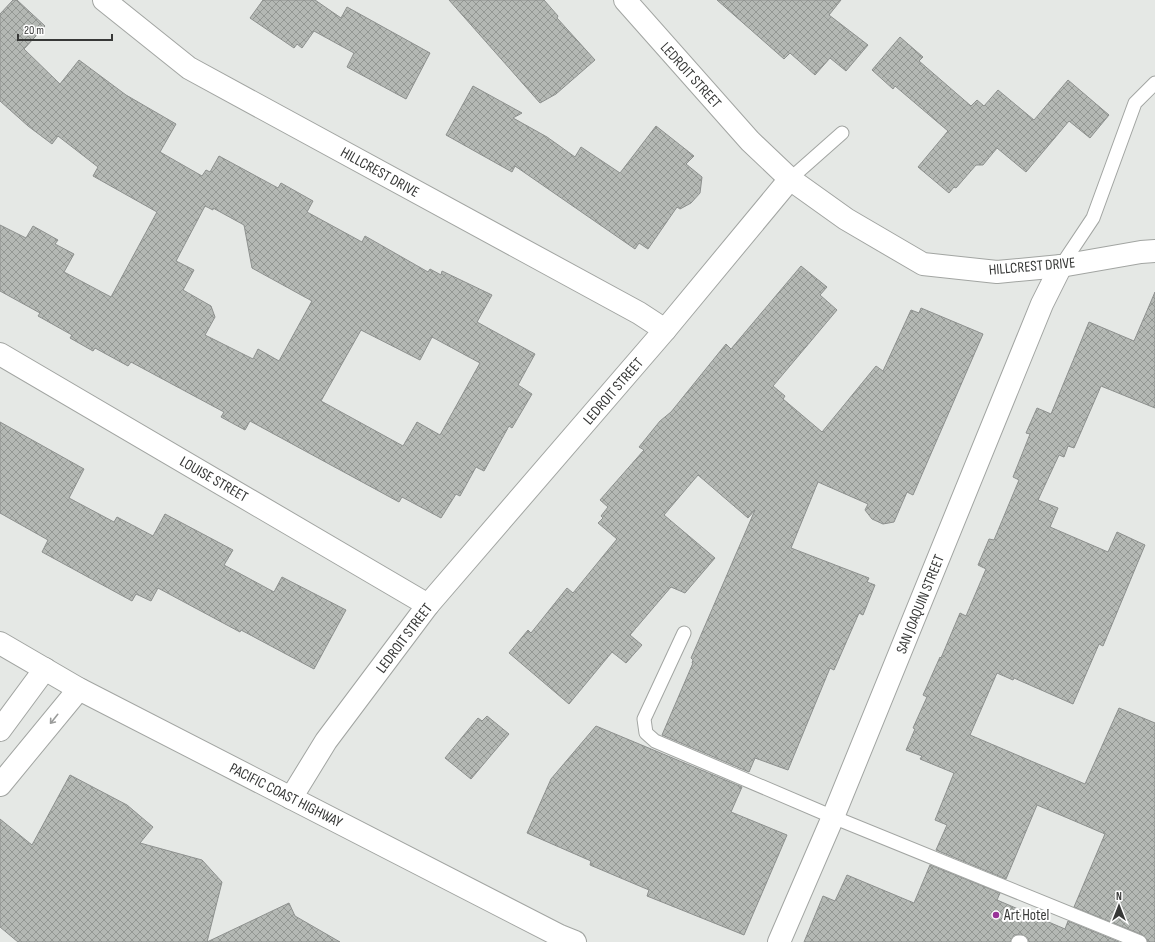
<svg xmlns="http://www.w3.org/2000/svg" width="1155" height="942" font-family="'Sofia Sans Condensed',sans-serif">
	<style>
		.building { fill: url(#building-cross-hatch); stroke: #8d908e; fill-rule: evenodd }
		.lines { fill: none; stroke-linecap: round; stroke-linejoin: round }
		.service-casing { stroke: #a2a5a2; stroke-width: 15 }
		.minor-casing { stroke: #a2a5a2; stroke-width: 24 }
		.tertiary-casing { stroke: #a2a5a2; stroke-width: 24 }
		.trunk-casing { stroke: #a2a5a2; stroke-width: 24 }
		.service { stroke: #fff; stroke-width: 13 }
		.minor { stroke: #fff; stroke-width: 22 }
		.tertiary { stroke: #fff; stroke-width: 22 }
		.trunk { stroke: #fff; stroke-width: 22 }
		.oneway { stroke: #9b9c9b }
		.poi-dot { fill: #9a3499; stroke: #fff; stroke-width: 1.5 }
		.labels { text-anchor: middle; stroke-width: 4; stroke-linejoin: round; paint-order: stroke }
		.street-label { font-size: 15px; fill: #373837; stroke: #fff }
		.poi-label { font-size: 15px; fill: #373837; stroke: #fff; text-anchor: start }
	</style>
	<defs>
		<pattern id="building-cross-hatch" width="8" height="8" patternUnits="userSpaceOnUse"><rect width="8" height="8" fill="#b4b8b4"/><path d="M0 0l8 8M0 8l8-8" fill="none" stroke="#939793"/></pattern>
	</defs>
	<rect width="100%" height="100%" fill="#e5e8e5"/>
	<g class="building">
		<path d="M13,0H17L45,26L24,49L60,84L79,60L126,95L176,124L160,152L202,176L206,170L210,172L219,156L278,188L281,183L313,201L307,212L362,242L365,236L428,272L430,269L441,275L442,271L492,295L477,322L535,354L518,385L532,394L512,428L509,426L484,471L476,467L460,496L456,494L441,518L402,497L399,502L250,421L245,430L221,417L224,412L131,362L128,366L95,348L93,351L70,338L72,335L38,316L40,313L0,291V225L26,238L33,226L58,240L55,244L74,254L64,272L111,297L157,212L93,176L98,167L58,136L52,144L28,126L0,101V14ZM205,206L213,210V208L244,225L252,268L312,301L279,361L258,349L253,359L205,335L215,317L211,306L183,290L194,270L176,261ZM361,330L420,360L432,337L480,363L440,435L417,422L403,446L321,401Z"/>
		<polygon points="263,0 315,0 341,18 347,7 430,53 406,99 347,67 354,53 314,31 302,48 297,44 294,48 250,18"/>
		<polygon points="449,0 544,0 558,16 557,18 595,60 556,94 540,103"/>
		<polygon points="717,0 841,0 829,15 868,45 846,71 830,58 815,75 790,53 784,59"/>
		<polygon points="900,37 923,57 919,61 971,106 977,100 984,106 998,90 1034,120 1068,80 1109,115 1090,138 1069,121 1026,172 997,148 983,165 976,165 956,188 954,187 949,193 918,167 948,131 895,86 893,89 872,70"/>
		<polygon points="473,86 522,113 513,118 547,137 575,157 581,147 620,173 656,126 694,156 686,164 702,177 700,193 691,203 680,209 677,207 648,249 639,243 635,249 515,166 512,172 446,135"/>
		<polygon points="801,266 827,287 820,295 837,310 773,386 785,396 783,399 822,432 876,366 883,371 911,310 919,313 921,308 983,334 913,495 907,492 894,522 883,524 872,519 865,510 868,504 818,482 791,548 869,578 867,582 875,585 863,615 859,613 834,670 830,668 788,770 755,758 749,772 662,735 693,663 692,663 693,660 691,658 755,510 748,518 698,475 664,515 715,558 685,593 671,587 630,635 642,645 626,663 612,652 569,704 509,653 528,630 531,633 567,588 573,593 617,539 598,523 603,518 601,516 608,507 600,500 644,450 639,447 660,421 671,412 726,344 731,349"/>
		<polygon points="1155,292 1155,408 1101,386 1074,448 1068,446 1064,457 1059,455 1038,500 1058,508 1050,527 1108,552 1117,532 1145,545 1103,646 1099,644 1073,704 1014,678 1013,680 997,673 970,735 1085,784 1119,708 1155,723 1155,942 1148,942 1143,935 1074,907 1105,834 1037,805 1006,879 936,850 947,825 935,820 954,773 920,759 922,756 906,750 915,729 913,728 927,697 923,695 940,657 941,658 960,613 966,616 986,569 978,565 989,539 994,540 1019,480 1013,477 1030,434 1026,433 1037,408 1051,414 1089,322 1134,341"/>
		<polygon points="0,422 84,469 69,498 114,522 117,517 153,536 165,514 233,550 224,565 274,592 282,577 346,610 314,669 241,630 240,632 158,588 151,601 136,594 132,601 42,552 48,540 0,513"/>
		<polygon points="487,716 509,734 471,779 445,758 478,718 482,721"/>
		<polygon points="596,726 742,787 731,812 787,835 744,935 647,896 649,890 590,865 591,861 527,833 551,779"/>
		<polygon points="70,775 127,805 153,827 140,843 202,860 222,882 207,942 289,903 295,916 340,942 18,942 0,927 0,819 32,845"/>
		<polygon points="930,865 1000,893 997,900 1065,929 1068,921 1119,942 1029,942 1028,938 1021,934 1014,935 1010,942 804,942 823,896 835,901 847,875 914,903"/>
	</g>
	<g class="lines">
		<defs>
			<g id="service">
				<polyline points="790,179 842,133"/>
				<polyline points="1061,266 1093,218 1135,103 1155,83"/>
				<polyline points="684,633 644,719 646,733 655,741 833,817 1140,942"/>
				<polyline points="1018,942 1021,942"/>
			</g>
			<g id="minor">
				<polyline points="104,0 189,68 639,313 665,330"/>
				<polyline points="0,354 428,605"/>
				<polyline points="0,730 45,669"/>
				<polyline points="0,785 79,689"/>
				<polyline points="779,942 833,817 1042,304 1061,266"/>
			</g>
			<g id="tertiary">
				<polyline points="625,0 750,141 790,179 846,219 923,264 997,272 1061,266 1141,252 1155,251"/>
				<polyline points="291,798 326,741 428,605 665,330 790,179"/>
			</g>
			<polyline id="trunk" points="0,643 79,689 560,936 575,942"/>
		</defs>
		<use href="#service" class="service-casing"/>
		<use href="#minor" class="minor-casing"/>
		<use href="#tertiary" class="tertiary-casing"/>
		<use href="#trunk" class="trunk-casing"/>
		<use href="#service" class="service"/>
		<use href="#minor" class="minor"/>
		<use href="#tertiary" class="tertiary"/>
		<use href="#trunk" class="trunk"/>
	</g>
	<defs><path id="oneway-shaft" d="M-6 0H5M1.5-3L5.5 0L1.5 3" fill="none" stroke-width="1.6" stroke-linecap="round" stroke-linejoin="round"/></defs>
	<use class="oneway" href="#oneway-shaft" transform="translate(54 719) rotate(129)"/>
	<circle class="poi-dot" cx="996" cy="915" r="4"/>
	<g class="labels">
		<g class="street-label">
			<text transform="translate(691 75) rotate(48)" y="5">LEDROIT STREET</text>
			<text transform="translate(380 172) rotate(29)" y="5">HILLCREST DRIVE</text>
			<text transform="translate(1032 266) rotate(-5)" y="5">HILLCREST DRIVE</text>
			<text transform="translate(613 391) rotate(-49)" y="5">LEDROIT STREET</text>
			<text transform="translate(214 479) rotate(30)" y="5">LOUISE STREET</text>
			<text transform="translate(920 604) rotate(-68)" y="5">SAN JOAQUIN STREET</text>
			<text transform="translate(404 638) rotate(-53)" y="5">LEDROIT STREET</text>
			<text transform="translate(286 795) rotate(27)" y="5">PACIFIC COAST HIGHWAY</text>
		</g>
		<g class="poi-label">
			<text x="1004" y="920">Art Hotel</text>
		</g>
	</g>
	<g transform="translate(1119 906)" stroke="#ffffff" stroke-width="3" paint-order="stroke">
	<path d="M0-3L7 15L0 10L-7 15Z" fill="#373837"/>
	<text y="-6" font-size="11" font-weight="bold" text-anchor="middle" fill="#373837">N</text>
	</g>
	<path d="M18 34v6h94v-6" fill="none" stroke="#373837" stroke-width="2"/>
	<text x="24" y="34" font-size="12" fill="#373837" stroke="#ffffff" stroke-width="3" paint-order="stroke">20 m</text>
</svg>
